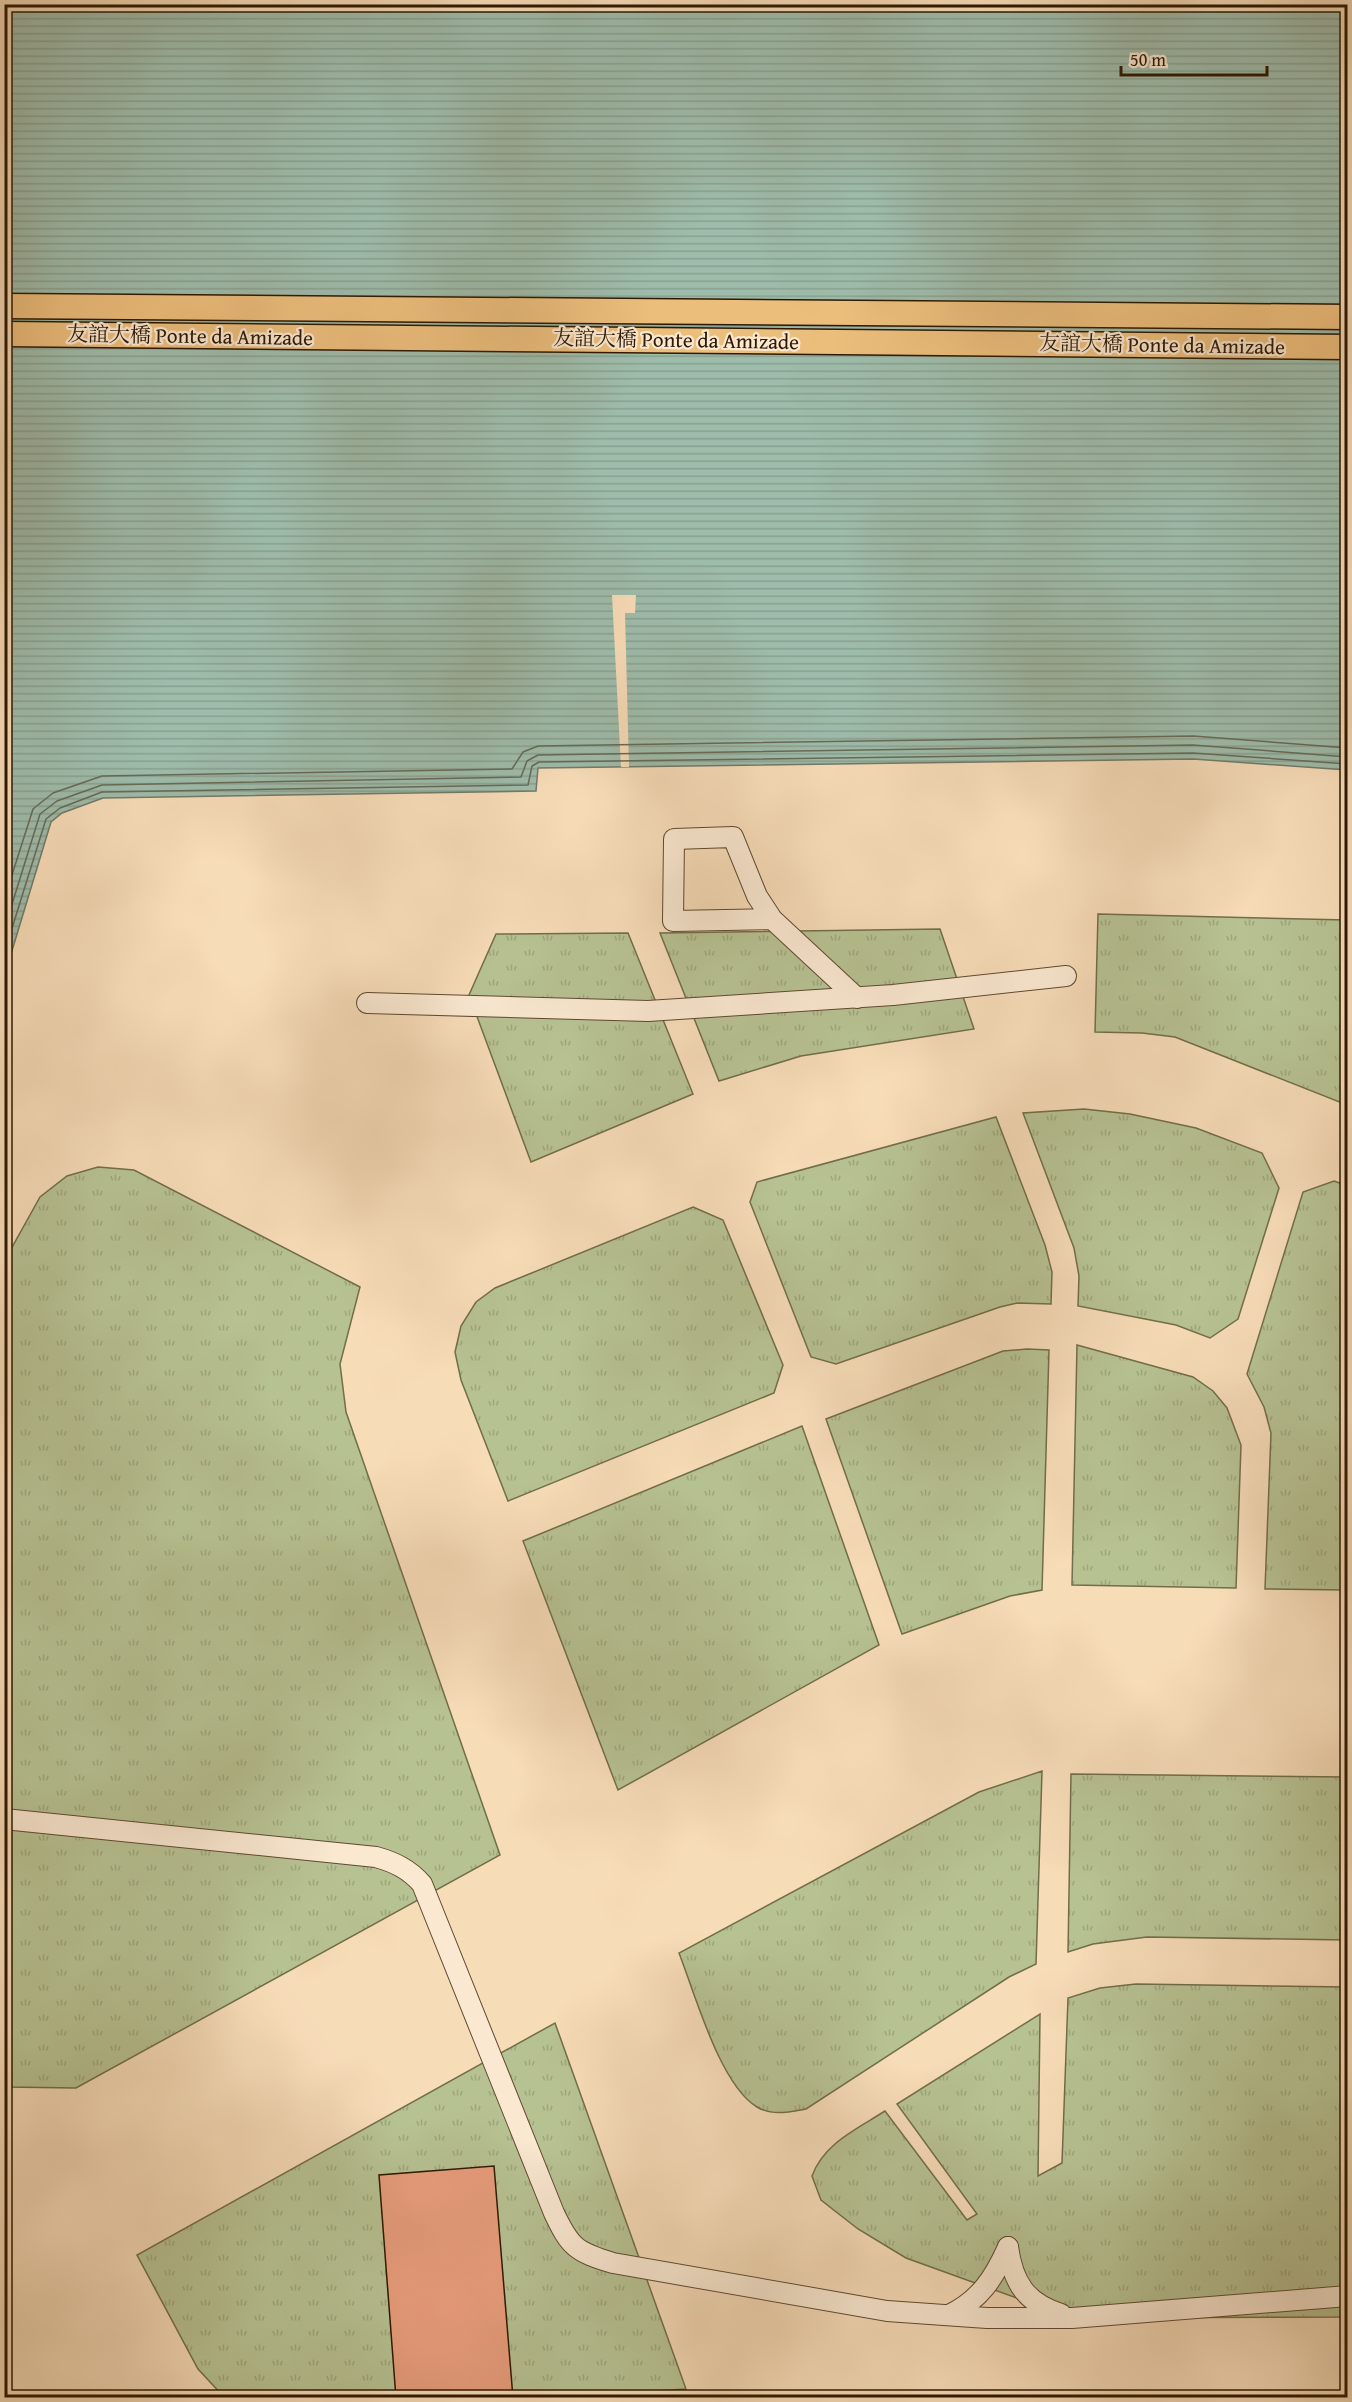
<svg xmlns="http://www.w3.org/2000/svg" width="1352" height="2402" font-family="'Gentium Book Plus','Noto Serif SC',serif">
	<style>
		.grass { fill: url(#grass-tufts); stroke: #726d4a; stroke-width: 1.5 }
		.water { fill: url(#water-rules); stroke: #717a67; stroke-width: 1.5 }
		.pier { fill: #f7dcb8 }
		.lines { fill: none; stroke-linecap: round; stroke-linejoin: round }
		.shore { stroke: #666a56; stroke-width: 1.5 }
		.building { fill: #e89d7c; stroke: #2d1801; stroke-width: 1.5 }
		.minor-casing { stroke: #60492f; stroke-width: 22 }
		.major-casing { stroke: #2d1801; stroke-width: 27 }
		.minor { stroke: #fae8d1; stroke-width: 20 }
		.major { stroke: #ecbe7c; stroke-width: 24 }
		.labels { text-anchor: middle; stroke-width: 4.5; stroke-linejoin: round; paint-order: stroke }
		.street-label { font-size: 21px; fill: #2d1801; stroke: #fae8d1 }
	</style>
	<defs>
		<pattern id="grass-tufts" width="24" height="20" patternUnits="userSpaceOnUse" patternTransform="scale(1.5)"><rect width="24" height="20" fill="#b7c293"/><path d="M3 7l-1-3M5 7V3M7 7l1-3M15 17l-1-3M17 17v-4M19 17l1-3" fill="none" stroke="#9ea67d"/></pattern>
		<pattern id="water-rules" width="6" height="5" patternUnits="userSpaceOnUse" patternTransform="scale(1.5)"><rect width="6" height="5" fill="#9ebcab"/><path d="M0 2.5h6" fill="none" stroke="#88a191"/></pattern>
	</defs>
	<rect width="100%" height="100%" fill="#f7dcb8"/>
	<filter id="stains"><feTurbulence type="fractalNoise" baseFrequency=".00333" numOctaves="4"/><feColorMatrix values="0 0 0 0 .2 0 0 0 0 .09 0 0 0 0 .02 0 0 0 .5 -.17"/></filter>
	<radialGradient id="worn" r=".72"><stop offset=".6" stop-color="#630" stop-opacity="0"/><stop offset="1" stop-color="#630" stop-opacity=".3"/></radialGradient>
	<g class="grass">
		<polygon points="1098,914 1347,920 1347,1105 1175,1037 1142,1033 1095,1032"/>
		<polygon points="940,929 974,1029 801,1056 719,1081 660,933"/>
		<polygon points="628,933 693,1094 531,1162 469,995 496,934"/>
		<polygon points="1084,1109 1130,1114 1196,1128 1262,1153 1279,1188 1238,1319 1210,1338 1176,1325 1078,1306 1079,1276 1074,1248 1023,1113"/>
		<polygon points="996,1117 1045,1245 1052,1272 1051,1304 1017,1303 1000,1307 836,1364 811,1357 750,1202 757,1182"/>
		<polygon points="98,1167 134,1170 360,1287 340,1364 346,1412 500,1855 76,2088 5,2087 5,1260 40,1197 67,1176"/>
		<polygon points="1334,1181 1348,1186 1347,1590 1265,1589 1271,1433 1264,1407 1247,1374 1303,1192"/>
		<polygon points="693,1207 723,1220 783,1365 774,1393 508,1501 461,1380 455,1352 461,1326 476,1302 495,1288"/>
		<polygon points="1077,1345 1193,1377 1213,1391 1227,1408 1241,1445 1236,1588 1072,1585"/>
		<polygon points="1027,1349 1049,1350 1042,1590 1010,1596 902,1634 826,1419 1003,1351"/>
		<polygon points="802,1426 879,1645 618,1790 523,1541"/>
		<path d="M1042,1771L1036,1964L1009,1977L806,2109C789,2112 772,2116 757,2107C720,2085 695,1994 679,1953L979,1792Z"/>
		<polygon points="1071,1774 1347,1777 1347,1940 1147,1937 1093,1944 1068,1952"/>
		<path d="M1136,1984L1347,1987V2317L1072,2318L906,2258L858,2229L821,2200L812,2176C824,2143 857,2129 885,2111L967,2220L977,2214L897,2104L1040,2014L1038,2176L1062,2163L1068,1998L1100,1988Z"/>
		<polygon points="555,2023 686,2389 549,2398 224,2397 198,2369 137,2255"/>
	</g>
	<polygon class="water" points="5,5 1347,5 1347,770 1193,759 538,768 536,791 103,798 62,813 51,822 11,954 5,966"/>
	<polygon class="pier" points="612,595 636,595 635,613 625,613 629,767 621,767"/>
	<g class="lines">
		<g class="shore">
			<polyline points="4,900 33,809 53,793 102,776 512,769 523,752 538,746 1193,736 1348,748"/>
			<polyline points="4,930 40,814 57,801 102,785 521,777 527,761 538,755 1193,745 1348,757"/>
			<polyline points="4,954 46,819 60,808 102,792 528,785 532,766 539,762 1193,753 1348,764"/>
		</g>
	</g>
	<polygon class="building" points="494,2166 513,2398 396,2398 379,2175"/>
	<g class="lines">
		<defs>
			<g id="minor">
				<polyline points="772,919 673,921 674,839 733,837 757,896 772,919 857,998"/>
				<polyline points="367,1003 648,1011 893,995 1066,976"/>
				<path d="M4,1819L376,1857C394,1862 409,1869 422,1884L554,2213C570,2247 576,2252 613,2263L887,2311L987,2318H1072L1348,2296"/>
				<path d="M1008,2247C1013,2283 1026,2303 1061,2314"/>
				<path d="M949,2315C980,2300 994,2278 1008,2247"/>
			</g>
			<g id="major">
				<polyline points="4,306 1348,317"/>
				<polyline points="4,334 1348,347"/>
			</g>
		</defs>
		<use href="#minor" class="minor-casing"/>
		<use href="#major" class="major-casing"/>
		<use href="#minor" class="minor"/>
		<use href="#major" class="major"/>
	</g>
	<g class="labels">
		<g class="street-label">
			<text transform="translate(190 336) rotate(1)" y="7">友誼大橋 Ponte da Amizade</text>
			<text transform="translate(676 340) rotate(1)" y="7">友誼大橋 Ponte da Amizade</text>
			<text transform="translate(1162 345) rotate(1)" y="7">友誼大橋 Ponte da Amizade</text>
		</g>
	</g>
	<rect width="1352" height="2402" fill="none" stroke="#f7dcb8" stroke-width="24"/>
	<rect x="6" y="6" width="1340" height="2390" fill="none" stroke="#2d1801" stroke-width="3"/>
	<rect x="12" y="12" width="1328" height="2378" fill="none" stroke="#2d1801" stroke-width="1.5"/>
	<path d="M1121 66v9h146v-9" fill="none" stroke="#2d1801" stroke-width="3"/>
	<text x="1130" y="66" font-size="18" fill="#2d1801" stroke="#fae8d1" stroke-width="4.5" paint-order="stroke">50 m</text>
	<rect width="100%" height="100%" filter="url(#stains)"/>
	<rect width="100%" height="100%" fill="url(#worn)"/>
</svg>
